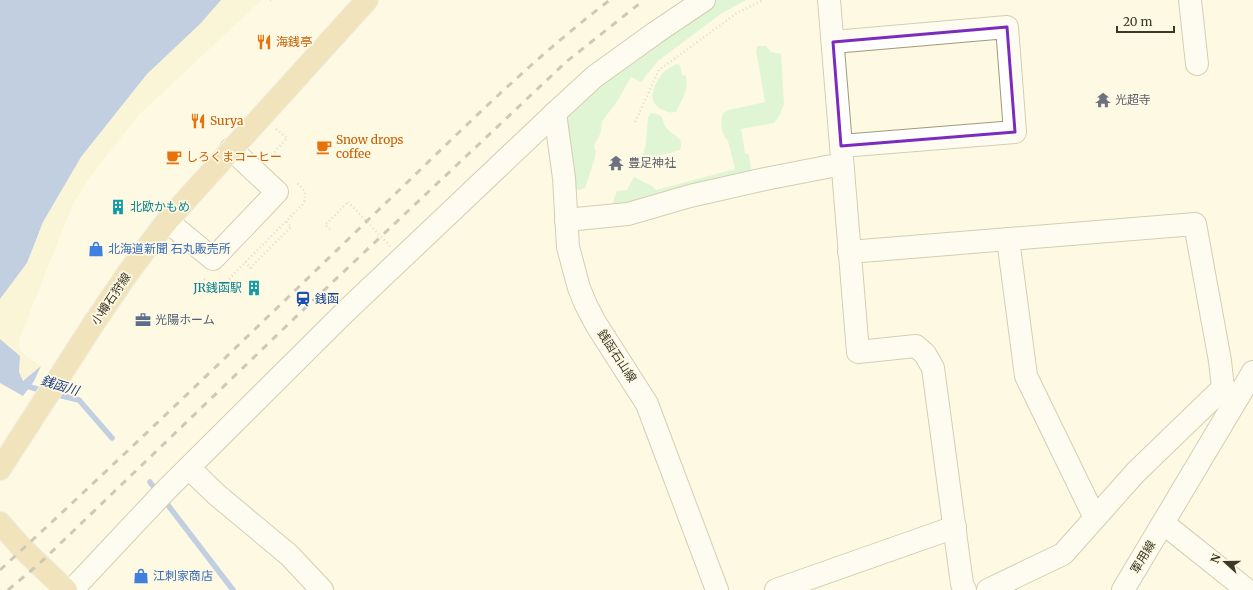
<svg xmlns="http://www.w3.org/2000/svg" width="1253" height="590" font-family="Merriweather,'Noto Sans JP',serif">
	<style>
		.green { fill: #bbf0be }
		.sand { fill: #f9efca }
		.water { fill: #7a9bdc }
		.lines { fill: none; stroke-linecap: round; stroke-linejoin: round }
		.stream { stroke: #7a9bdc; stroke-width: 5.5 }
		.minor-casing { stroke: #a19a76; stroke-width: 24 }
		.major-casing { stroke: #e4e3e1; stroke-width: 24 }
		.path { stroke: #c1bca8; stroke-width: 2.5; stroke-dasharray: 1 3; stroke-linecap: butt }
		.minor { stroke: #fff; stroke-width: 22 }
		.major { stroke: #e2cb8f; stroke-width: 22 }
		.rail { stroke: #938f7d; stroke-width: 3; stroke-dasharray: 7 7; stroke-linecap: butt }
		.path-bridge { stroke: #c1bca8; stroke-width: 2.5; stroke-dasharray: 1 3; stroke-linecap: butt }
		.marked { fill: none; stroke: #7b2cbf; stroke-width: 3; stroke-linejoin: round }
		.labels { text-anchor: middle; stroke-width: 3.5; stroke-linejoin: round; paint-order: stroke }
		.food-label { font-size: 12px; fill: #c56008; stroke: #fef9e3; text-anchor: start }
		.worship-label { font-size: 12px; fill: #5b616d; stroke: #fef9e3; text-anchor: start }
		.culture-label { font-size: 12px; fill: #0d838f; stroke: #fef9e3; text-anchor: start }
		.shop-label { font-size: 12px; fill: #366cbe; stroke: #fef9e3; text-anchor: start }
		.street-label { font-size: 12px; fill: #3c392a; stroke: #fef9e3 }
		.transit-label { font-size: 12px; fill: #164399; stroke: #fef9e3; text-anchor: start }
		.service-label { font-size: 12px; fill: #4e5e75; stroke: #fef9e3; text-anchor: start }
		.water-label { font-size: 13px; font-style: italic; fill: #163884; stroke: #fef9e3 }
	</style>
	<rect width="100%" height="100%" fill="#fef9e3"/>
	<g class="green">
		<polygon points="714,0 746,0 722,13 658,61 641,82 631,77 617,102 602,121 601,132 594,146 596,152 595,158 585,188 579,190 573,189 565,111"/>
		<path d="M757,46H766L771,52L781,54L784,104L780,115L774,123L741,129L745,153L749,155L752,175L611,208L617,191L627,190L634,177L652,186L656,190L735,169L728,141C721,133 720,123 723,113L729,110L765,102L756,51Z"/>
		<path d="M676,64L680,65L682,75L686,76C689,91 682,99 676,112C669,113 667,112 661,109C646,101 654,83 663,73C666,69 672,67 676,64Z"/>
		<path d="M651,113C667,116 660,119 666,127C672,137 685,135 680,150L645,160L642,157L646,144L648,117Z"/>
	</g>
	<path class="sand" d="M219,0H262L139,115L90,177L73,204L19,340C18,354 30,359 41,366L23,381L19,372L20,356L0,339V299L27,263L43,222L81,157L147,74L182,40Z"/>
	<g class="water">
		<polygon points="0,0 221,0 201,23 147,74 81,157 43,222 27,263 0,299"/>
		<polygon points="0,339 20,356 19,372 23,381 41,366 34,381 23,396 0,383"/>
	</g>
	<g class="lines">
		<g class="stream">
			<polyline points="23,385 44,391"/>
			<polyline points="54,394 79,400 112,438"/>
			<polyline points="150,482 158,493"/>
			<polyline points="164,500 233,590"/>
		</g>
		<defs>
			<g id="minor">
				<polyline points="829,0 858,352 916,346 925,354 933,368 962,584 965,590"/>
				<polyline points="1190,0 1197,64"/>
				<polyline points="833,42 1007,27 1015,132 841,146"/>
				<polyline points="555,113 564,178 568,247 579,288 586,305 596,324 647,404 717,590"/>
				<polyline points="566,220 628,214 690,196 765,179 842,164"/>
				<polyline points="167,221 213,259 277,192 231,149"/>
				<polyline points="1008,239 1026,376 1095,518"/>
				<polyline points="849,252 1195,224 1220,361 1223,388 1238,397"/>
				<polyline points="189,468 217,495 289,555 322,590"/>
				<polyline points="1163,523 1247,590"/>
				<polyline points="72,590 166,490 344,313 555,113 594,77 655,33 704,0"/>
				<polyline points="776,590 955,527"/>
				<polyline points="988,590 1063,554 1136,472 1223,388"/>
				<polyline points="1123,590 1253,372"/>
			</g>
			<g id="major">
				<polyline points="0,469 96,320 128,273 167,221 367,0"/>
				<polyline points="0,523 23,549 66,590"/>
			</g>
		</defs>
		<use href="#minor" class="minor-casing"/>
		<use href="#major" class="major-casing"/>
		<g class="path">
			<polyline points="270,0 271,0"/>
			<polyline points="635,122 659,70 737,13 763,0"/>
			<polyline points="271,158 270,157 287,138 276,129"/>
			<polyline points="330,229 325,225 348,202"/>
			<polyline points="245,262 253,270"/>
			<polyline points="250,268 291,227 286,221"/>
			<path d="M204,279C211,283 217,285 224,284L304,203C307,192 304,190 296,182"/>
		</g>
		<use href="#minor" class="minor"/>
		<use href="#major" class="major"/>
		<g class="rail">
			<path d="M0,570C125,455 246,338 368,220C447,145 523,66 610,0"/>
			<polyline points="8,590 39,564 302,311 566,62 644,0"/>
		</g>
		<polyline class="path-bridge" points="348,202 390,246"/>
	</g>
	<path d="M0 0H1253V590H0ZM1007,27L1015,132L841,146L833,42Z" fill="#fef9e3" fill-opacity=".55" fill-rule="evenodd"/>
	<path class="marked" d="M1007,27L1015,132L841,146L833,42Z"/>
	<defs>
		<symbol id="restaurant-bare" viewBox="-9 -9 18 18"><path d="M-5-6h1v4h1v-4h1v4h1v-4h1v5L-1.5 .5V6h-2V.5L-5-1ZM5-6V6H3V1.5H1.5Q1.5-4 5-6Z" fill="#e8710a" stroke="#fef9e3" stroke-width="2.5" paint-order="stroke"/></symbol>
		<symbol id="temple-bare" viewBox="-9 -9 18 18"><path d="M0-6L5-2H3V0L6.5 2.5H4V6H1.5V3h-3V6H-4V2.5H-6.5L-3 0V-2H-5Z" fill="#6b7280" stroke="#fef9e3" stroke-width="2.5" paint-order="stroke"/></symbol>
		<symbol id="cafe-bare" viewBox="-9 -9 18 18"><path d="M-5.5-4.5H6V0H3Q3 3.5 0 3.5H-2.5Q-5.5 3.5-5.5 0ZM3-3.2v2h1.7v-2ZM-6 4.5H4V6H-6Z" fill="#e8710a" stroke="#fef9e3" stroke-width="2.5" paint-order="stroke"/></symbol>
		<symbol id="building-bare" viewBox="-9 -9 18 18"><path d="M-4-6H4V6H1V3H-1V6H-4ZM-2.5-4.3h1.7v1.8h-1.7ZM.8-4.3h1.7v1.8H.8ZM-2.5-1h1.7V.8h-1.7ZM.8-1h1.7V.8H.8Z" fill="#0f9aa8" stroke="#fef9e3" stroke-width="2.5" paint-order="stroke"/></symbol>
		<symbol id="shop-bare" viewBox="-9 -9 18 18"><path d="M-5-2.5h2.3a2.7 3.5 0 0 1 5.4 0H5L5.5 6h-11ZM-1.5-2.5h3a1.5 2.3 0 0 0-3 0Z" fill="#3f7fe0" stroke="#fef9e3" stroke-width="2.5" paint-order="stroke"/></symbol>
		<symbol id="station-bare" viewBox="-9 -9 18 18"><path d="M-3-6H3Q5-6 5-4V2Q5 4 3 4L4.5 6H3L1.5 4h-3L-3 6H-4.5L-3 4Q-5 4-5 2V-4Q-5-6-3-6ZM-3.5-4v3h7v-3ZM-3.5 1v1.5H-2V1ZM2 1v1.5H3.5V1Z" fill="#1a4fb4" stroke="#fef9e3" stroke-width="2.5" paint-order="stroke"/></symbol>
		<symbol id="office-bare" viewBox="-9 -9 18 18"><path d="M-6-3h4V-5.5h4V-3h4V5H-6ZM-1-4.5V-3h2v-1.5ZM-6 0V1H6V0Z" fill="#5c6f8a" stroke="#fef9e3" stroke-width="2.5" paint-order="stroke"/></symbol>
	</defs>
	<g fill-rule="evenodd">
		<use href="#restaurant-bare" x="253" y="31" width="22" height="22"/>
		<use href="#temple-bare" x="1092" y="89" width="22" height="22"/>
		<use href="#restaurant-bare" x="187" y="110" width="22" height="22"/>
		<use href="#cafe-bare" x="313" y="136" width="22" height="22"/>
		<use href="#cafe-bare" x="163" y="146" width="22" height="22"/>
		<use href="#temple-bare" x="605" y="152" width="22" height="22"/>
		<use href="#building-bare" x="107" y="196" width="22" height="22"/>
		<use href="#shop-bare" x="85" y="238" width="22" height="22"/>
		<use href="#building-bare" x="243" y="277" width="22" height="22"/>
		<use href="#station-bare" x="292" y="288" width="22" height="22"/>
		<use href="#office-bare" x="132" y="309" width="22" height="22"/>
		<use href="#shop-bare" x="130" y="565" width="22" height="22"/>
	</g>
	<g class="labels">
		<g class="food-label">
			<text x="276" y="46">海銭亭</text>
			<text x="210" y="125">Surya</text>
			<text x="336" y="144">Snow drops<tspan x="336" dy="14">coffee</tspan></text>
			<text x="186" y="161">しろくまコーヒー</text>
		</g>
		<g class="worship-label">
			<text x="1115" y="104">光超寺</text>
			<text x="628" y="167">豊足神社</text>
		</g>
		<g class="culture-label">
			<text x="130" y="211">北欧かもめ</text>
			<text x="242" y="292" text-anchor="end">JR銭函駅</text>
		</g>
		<g class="shop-label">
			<text x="108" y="253">北海道新聞 石丸販売所</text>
			<text x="153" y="580">江刺家商店</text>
		</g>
		<g class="street-label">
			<text transform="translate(111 299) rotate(-56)" y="4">小樽石狩線</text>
			<text transform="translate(617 356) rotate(57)" y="4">銭函石山線</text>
			<text transform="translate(1143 557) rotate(-59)" y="4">軍用線</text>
		</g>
		<g class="transit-label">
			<text x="315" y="303">銭函</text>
		</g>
		<g class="service-label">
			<text x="155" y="324">光陽ホーム</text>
		</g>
		<g class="water-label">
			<text transform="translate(60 385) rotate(17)" y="5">銭函川</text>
		</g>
	</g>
	<g transform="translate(1225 562) rotate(291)" stroke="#fef9e3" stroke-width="3" paint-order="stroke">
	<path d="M0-3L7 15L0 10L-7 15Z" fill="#3c392a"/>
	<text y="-6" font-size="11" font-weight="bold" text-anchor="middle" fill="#3c392a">N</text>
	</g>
	<path d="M1117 26v6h57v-6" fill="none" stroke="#3c392a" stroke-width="2"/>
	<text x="1123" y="26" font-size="12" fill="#3c392a" stroke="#fef9e3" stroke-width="3" paint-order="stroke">20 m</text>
</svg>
